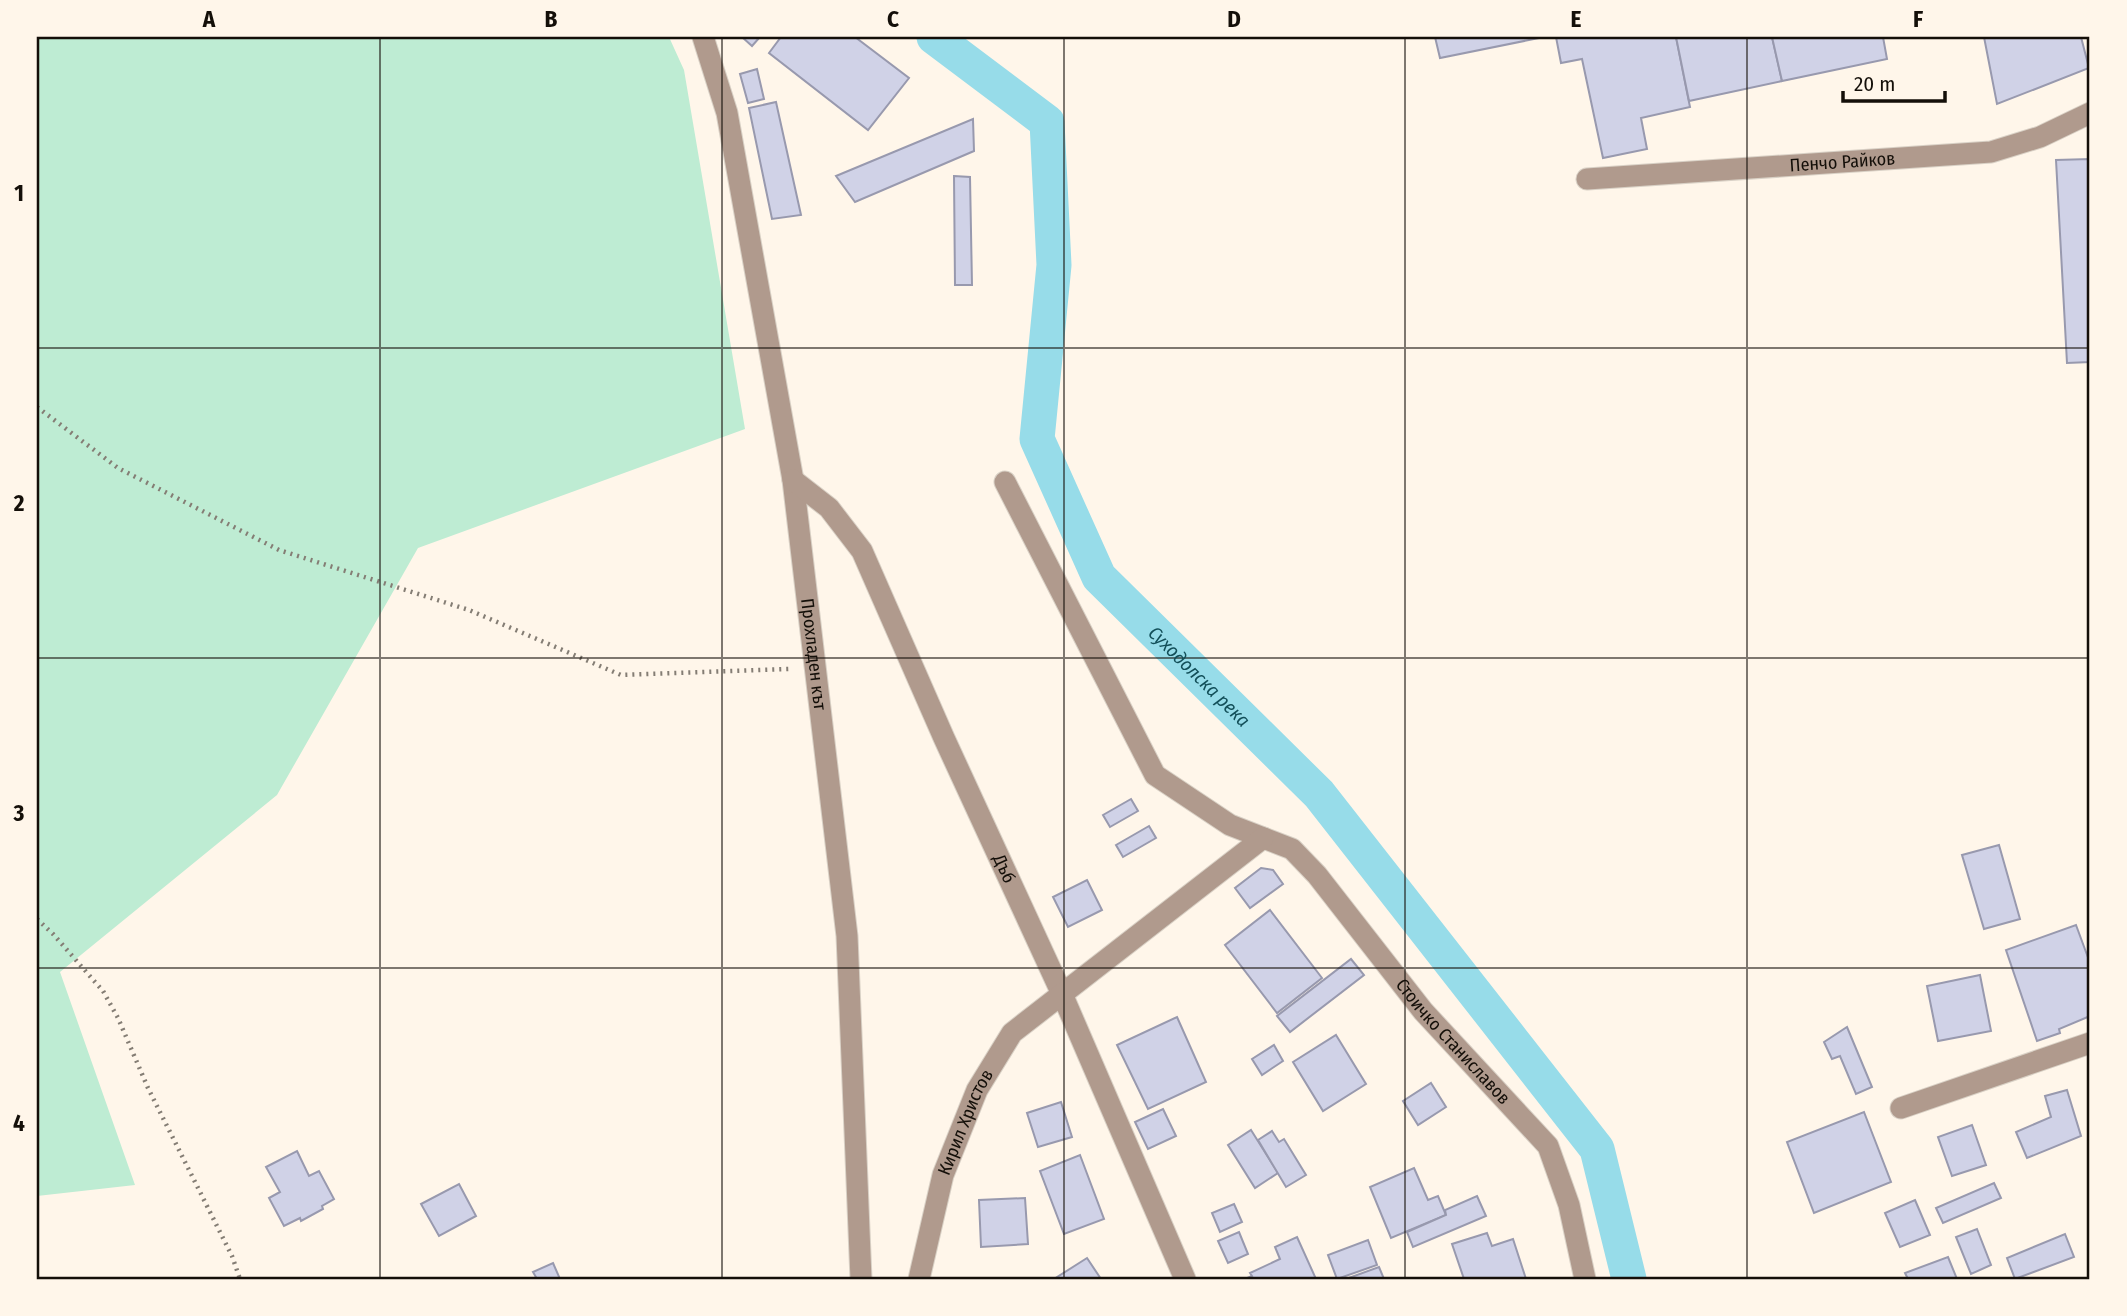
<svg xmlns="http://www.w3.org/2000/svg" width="2127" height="1316" font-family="'Fira Sans Condensed',sans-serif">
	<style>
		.green { fill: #beecd3 }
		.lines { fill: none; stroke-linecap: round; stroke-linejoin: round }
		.canal { stroke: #97dce9; stroke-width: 35 }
		.building { fill: #d0d2e7; stroke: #9899ae; stroke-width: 2 }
		.street-casing { stroke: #d9d1c6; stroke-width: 23 }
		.path { stroke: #847d74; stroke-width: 4.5; stroke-dasharray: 2 5; stroke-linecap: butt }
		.street { stroke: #b09a8d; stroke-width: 21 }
		.grid { fill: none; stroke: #140f09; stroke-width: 2; stroke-opacity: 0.55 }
		.labels { text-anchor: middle; stroke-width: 7; stroke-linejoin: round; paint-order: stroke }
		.street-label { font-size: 18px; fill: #140f09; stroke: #fff6ea }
		.water-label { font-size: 19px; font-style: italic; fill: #134f59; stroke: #fff6ea }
		.neatline { fill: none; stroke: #140f09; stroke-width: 2.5 }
		.grid-label { font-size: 23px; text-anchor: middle; font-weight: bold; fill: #140f09 }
	</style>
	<rect width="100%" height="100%" fill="#fff6ea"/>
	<polygon class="green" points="37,37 669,37 684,70 745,429 418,548 277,795 60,972 135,1185 37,1196"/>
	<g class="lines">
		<path class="canal" id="s1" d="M934,37L1047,122L1054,265L1037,439L1099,577L1319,794L1597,1149L1629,1279"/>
	</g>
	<g class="building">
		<polygon points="742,37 760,37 752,46"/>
		<polygon points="781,37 855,37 909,78 868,130 769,53"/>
		<polygon points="1435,37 1544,37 1440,58"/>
		<polygon points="1556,37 1676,37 1690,107 1641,118 1647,149 1603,158 1582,59 1561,63"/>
		<polygon points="1676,37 1772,37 1782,81 1689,101"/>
		<polygon points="1772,37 1883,37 1887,59 1782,81"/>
		<polygon points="1984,37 2081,37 2089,68 1997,104"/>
		<polygon points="757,69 764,99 748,103 740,74"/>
		<polygon points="776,102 801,215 772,219 749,108"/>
		<polygon points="973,119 974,151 855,202 836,176"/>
		<polygon points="2090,159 2090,362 2067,363 2056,160"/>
		<polygon points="954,176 970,177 972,285 955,285"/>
		<polygon points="1131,799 1138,811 1110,827 1103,815"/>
		<polygon points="1149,826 1156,838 1123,857 1116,845"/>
		<polygon points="1999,845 2020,919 1984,929 1962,855"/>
		<polygon points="1261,868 1273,870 1283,884 1250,908 1235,888"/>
		<polygon points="1087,880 1102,910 1068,927 1053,897"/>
		<polygon points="1270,910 1322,978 1277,1013 1225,945"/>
		<polygon points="2076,925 2090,963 2090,1016 2059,1029 2060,1033 2037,1041 2006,950"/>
		<polygon points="1351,959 1364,975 1290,1032 1277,1016"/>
		<polygon points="1980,975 1991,1031 1938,1041 1927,986"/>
		<polygon points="1177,1017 1206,1082 1148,1109 1117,1045"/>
		<polygon points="1847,1027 1872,1087 1856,1094 1840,1056 1832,1059 1824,1042"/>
		<polygon points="1336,1035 1366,1084 1323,1111 1293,1062"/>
		<polygon points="1274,1045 1283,1061 1262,1075 1252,1059"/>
		<polygon points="1431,1083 1446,1107 1418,1125 1403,1101"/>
		<polygon points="2067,1090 2081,1136 2027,1158 2016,1132 2051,1117 2045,1096"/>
		<polygon points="1061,1102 1072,1137 1038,1147 1027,1113"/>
		<polygon points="1163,1109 1176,1136 1148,1149 1135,1122"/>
		<polygon points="1864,1112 1891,1182 1814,1213 1787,1142"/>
		<polygon points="1972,1125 1986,1165 1952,1176 1938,1137"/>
		<polygon points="1251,1130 1278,1173 1255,1188 1228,1145"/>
		<polygon points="1272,1131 1279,1142 1284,1139 1306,1175 1286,1187 1258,1140"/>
		<polygon points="297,1151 309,1176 319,1171 334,1199 322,1206 323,1209 301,1221 300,1218 284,1226 269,1198 280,1192 266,1167"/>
		<polygon points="1080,1155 1104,1219 1064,1234 1040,1171"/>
		<polygon points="1414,1168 1428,1200 1438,1196 1446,1215 1391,1238 1370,1187"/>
		<polygon points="1994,1183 2001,1198 1943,1223 1936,1208"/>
		<polygon points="459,1184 476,1216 439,1236 421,1204"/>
		<polygon points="1477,1196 1486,1216 1413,1247 1407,1232 1446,1215 1445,1210"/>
		<polygon points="1025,1198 1028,1244 981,1247 979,1200"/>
		<polygon points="1915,1200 1930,1235 1900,1247 1885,1213"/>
		<polygon points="1234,1204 1242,1222 1220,1232 1212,1213"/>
		<polygon points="1977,1229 1991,1265 1971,1274 1956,1237"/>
		<polygon points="1239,1232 1248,1254 1228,1263 1218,1241"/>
		<polygon points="1487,1233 1492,1246 1513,1239 1526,1279 1464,1279 1452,1244"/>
		<polygon points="2065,1234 2074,1257 2015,1279 2007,1258"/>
		<polygon points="1297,1237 1316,1279 1245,1279 1252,1276 1250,1273 1280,1259 1275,1247"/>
		<polygon points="1368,1240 1377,1265 1337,1279 1328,1255"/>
		<polygon points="1948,1257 1957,1279 1908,1279 1905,1273"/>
		<polygon points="1087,1258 1101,1279 1054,1279"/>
		<polygon points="553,1263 560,1279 537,1279 533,1272"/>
		<polygon points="1379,1267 1384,1279 1346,1279"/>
	</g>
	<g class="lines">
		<defs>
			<g id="street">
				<path id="s2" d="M703,37L727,113L793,480L847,936L861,1279"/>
				<path id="s3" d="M1587,179L1991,152L2040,137L2090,113"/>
				<path id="s4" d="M793,480L829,508L862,551L944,738L1062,994L1185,1279"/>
				<path id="s5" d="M1005,482L1155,775L1230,825L1292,849L1317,875L1423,1011L1548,1146L1569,1205L1585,1279"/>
				<polyline points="1901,1108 2090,1043"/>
				<path id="s6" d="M919,1279L943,1175L977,1090L1012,1033L1263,838"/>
			</g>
		</defs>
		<use href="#street" class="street-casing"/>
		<g class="path">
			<polyline points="37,407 118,468 279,550 469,610 621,675 789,669"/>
			<polyline points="37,919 53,934 103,991 118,1018 148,1088 232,1256 240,1279"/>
		</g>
		<use href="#street" class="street"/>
	</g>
	<path class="grid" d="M380,37V1279M722,37V1279M1064,37V1279M1405,37V1279M1747,37V1279M37,348H2090M37,658H2090M37,968H2090"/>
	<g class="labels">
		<g class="street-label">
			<text dy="6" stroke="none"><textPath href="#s3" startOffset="256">Пенчо Райков</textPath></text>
			<text dy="6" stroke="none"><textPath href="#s2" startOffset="628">Прохладен кът</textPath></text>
			<text dy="6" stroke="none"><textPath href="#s4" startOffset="448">Дъб</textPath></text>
			<text dy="6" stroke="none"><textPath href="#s5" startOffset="737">Стоичко Станиславов</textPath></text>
			<text dy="6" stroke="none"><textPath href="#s6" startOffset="164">Кирил Христов</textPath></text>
		</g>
		<g class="water-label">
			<text dy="7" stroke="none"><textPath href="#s1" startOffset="752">Суходолска река</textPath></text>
		</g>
	</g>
	<rect width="2127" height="1316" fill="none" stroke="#fff6ea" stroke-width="77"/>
	<path d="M1843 91v10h102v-10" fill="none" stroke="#140f09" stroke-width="3.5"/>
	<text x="1854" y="91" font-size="21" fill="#140f09" stroke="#fff6ea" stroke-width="5" paint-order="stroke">20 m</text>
	<rect x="38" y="38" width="2050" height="1240" class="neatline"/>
	<g class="grid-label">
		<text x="209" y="27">A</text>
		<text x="551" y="27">B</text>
		<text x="893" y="27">C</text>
		<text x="1234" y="27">D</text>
		<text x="1576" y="27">E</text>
		<text x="1918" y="27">F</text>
		<text x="19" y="201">1</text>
		<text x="19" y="511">2</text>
		<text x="19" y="821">3</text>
		<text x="19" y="1131">4</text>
	</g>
</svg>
